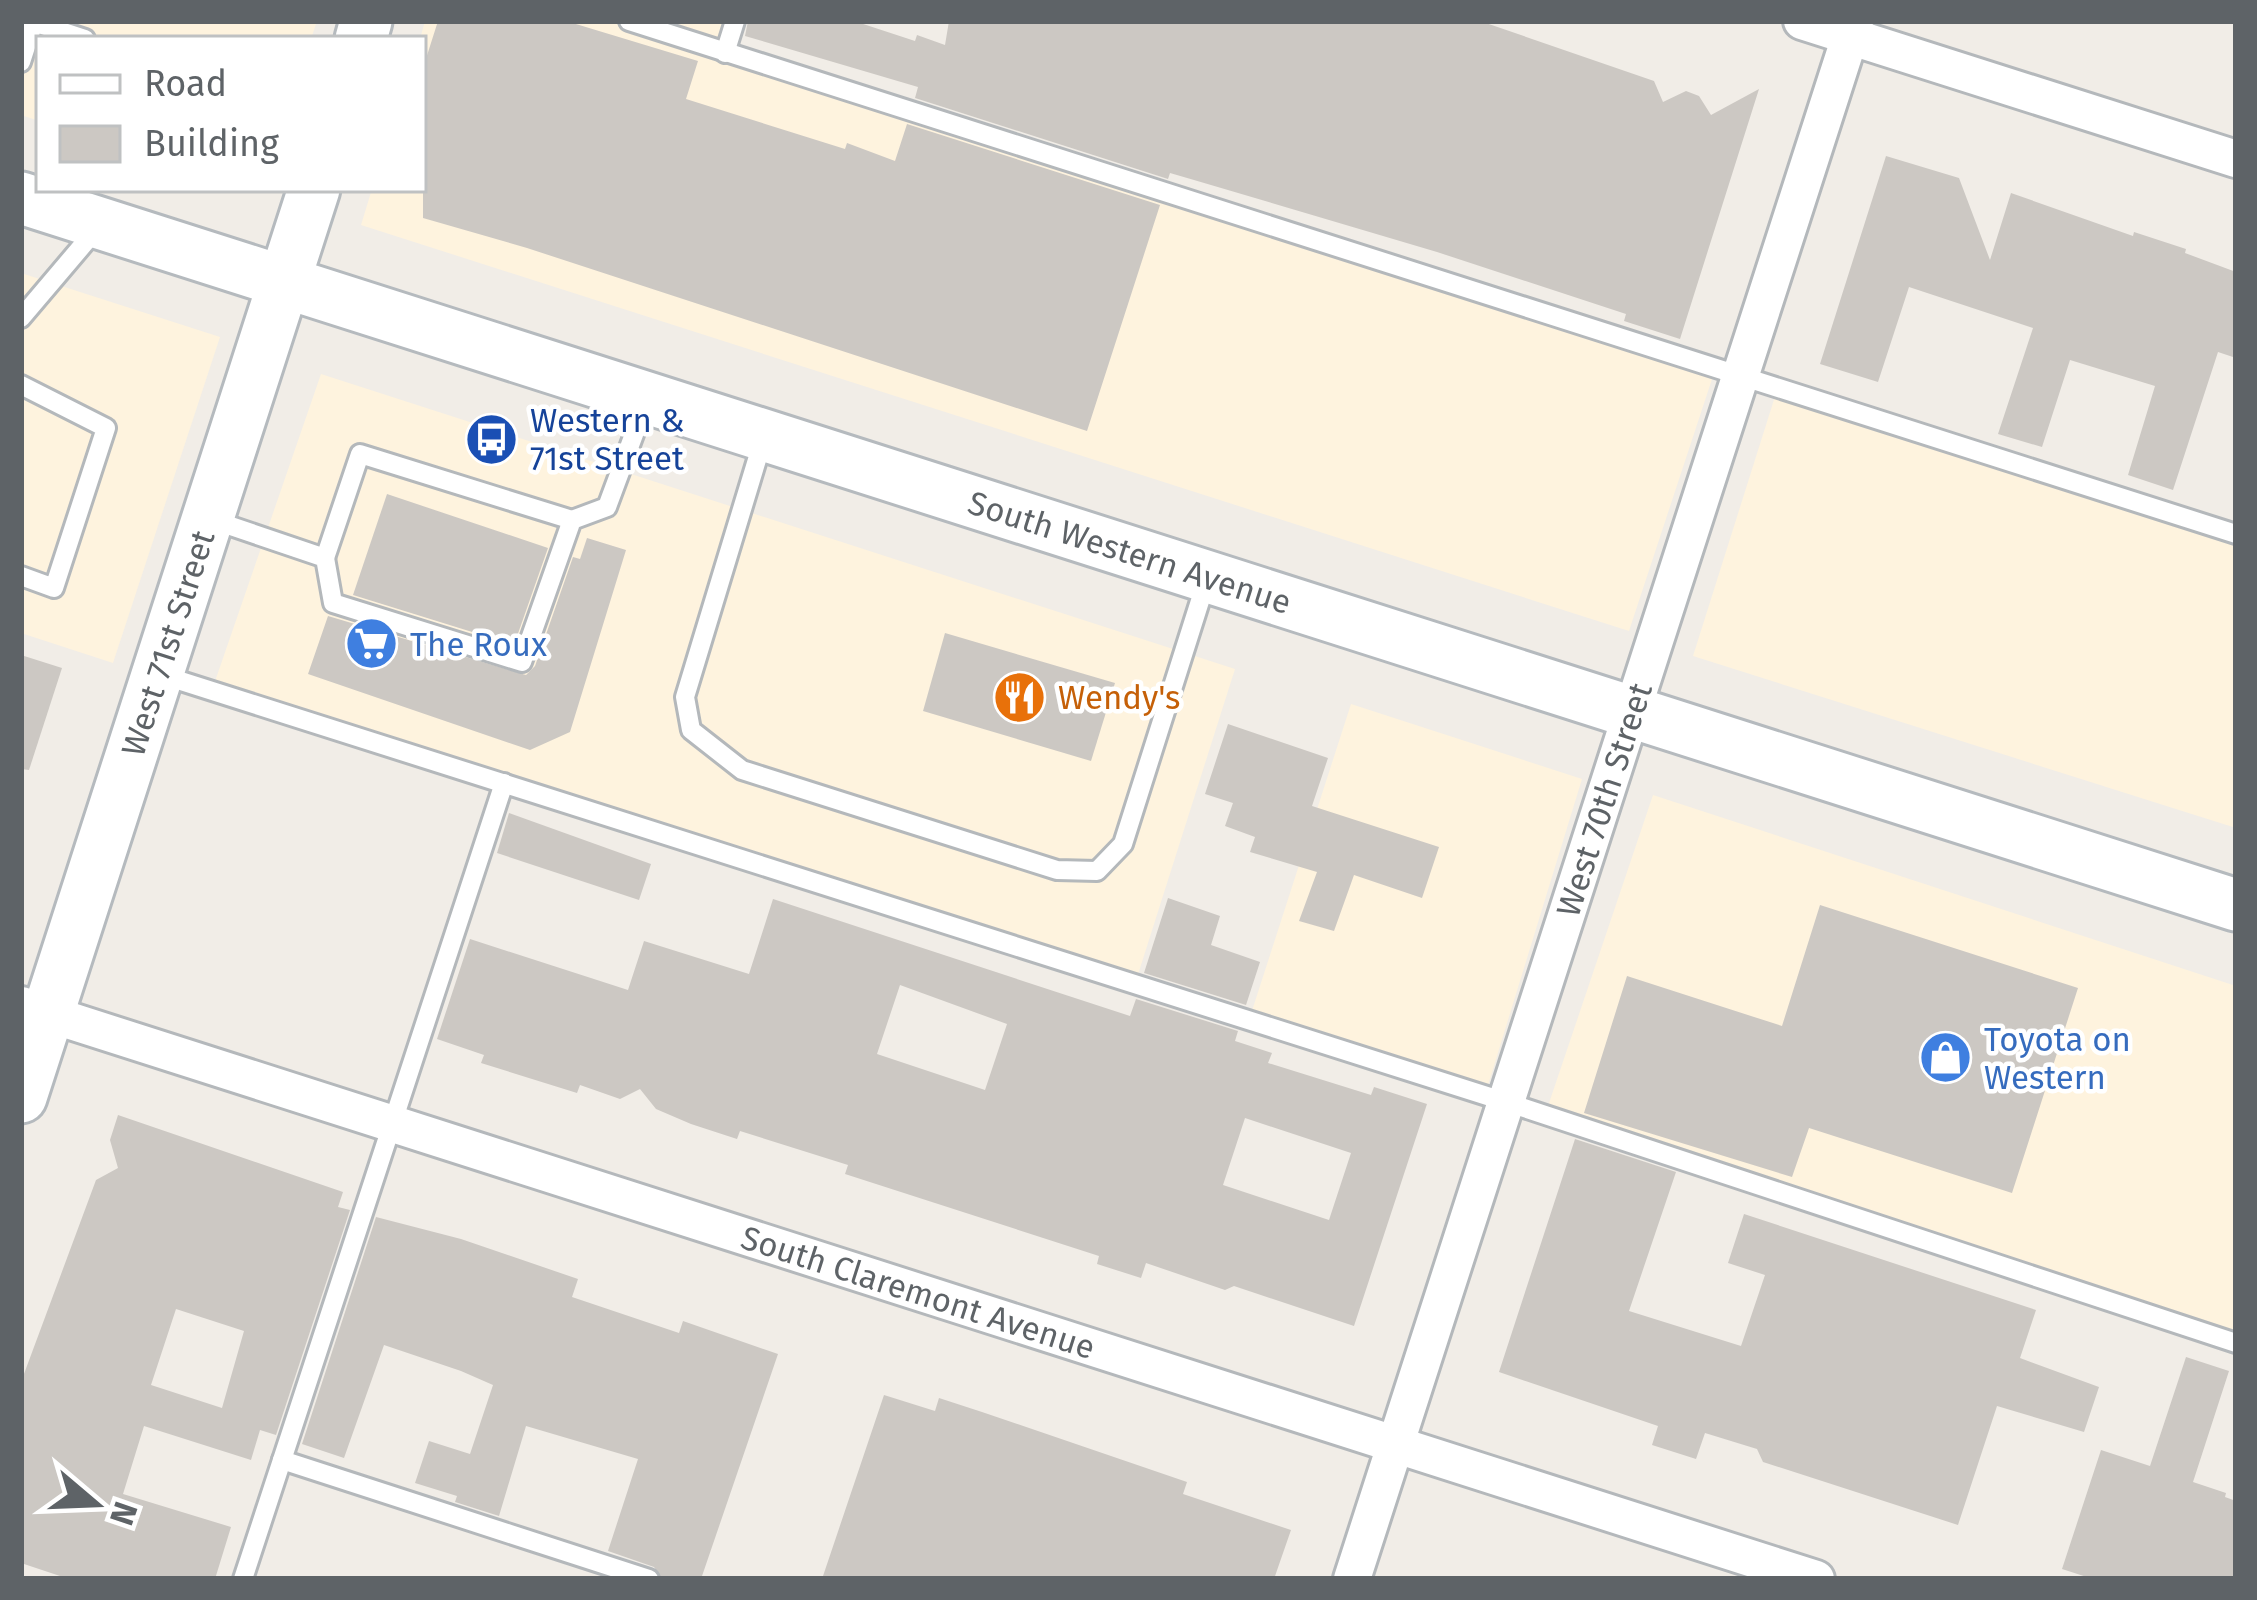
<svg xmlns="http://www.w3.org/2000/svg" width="2257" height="1600" font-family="'Fira Sans',sans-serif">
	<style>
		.commercial { fill: #fef3de }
		.building { fill: #ccc8c3; fill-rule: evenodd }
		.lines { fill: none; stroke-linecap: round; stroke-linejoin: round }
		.lane-casing { stroke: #b4b8bb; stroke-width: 24 }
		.street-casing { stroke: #b4b8bb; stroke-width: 42 }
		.secondary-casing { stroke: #b5babe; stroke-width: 57 }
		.lane { stroke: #fff; stroke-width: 18 }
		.street { stroke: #fff; stroke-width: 36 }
		.secondary { stroke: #fff; stroke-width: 51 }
		.labels { text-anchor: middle; stroke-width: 9; stroke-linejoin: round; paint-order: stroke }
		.transit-label { font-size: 33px; fill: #164399; stroke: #fff; text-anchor: start }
		.street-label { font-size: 33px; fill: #5e6367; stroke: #fff }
		.shop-label { font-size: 33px; fill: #366cbe; stroke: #fff; text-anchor: start }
		.food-label { font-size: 33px; fill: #c56008; stroke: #fff; text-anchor: start }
	</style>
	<rect width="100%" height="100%" fill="#f1ede7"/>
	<g class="commercial">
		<polygon points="21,21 317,21 311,39 39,39 39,121 21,115"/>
		<polygon points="425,21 735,21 725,52 1716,367 1629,631 361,225 372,189 423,189 423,39 420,39"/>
		<polygon points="21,273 220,337 113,663 21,633"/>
		<polygon points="321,374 1235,669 1135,984 212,690"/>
		<polygon points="1778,387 2236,534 2236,828 1693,656"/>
		<polygon points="1351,704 1582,779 1485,1095 1249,1020"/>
		<polygon points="1653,795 2236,986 2236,1343 1545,1115"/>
	</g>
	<g class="building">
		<polygon points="438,21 566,21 698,61 686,99 845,149 847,143 895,161 907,124 1160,205 1087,431 527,248 423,218 423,68"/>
		<polygon points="748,21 854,21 915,41 917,35 945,45 949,21 1480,21 1654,81 1663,102 1686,91 1699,96 1711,115 1759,89 1680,339 1624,321 1626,314 1437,252 1194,180 1170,173 1168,179 915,98 918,87 745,36"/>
		<polygon points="1886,156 1959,178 1990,260 2011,193 2133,236 2134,232 2186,249 2185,253 2236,272 2236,358 2218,352 2173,490 2128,475 2155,386 2070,360 2042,447 1998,434 2033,328 1909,287 1878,382 1820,364"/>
		<polygon points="387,494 548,548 514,645 353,595"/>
		<polygon points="587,538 626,550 570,732 530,750 308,674 328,616 526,675 535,666 573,557 580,559"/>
		<polygon points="945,633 1115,683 1091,761 923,711"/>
		<polygon points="21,655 62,668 29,770 21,769"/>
		<polygon points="1228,724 1328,758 1312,806 1439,847 1422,898 1354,875 1334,931 1299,921 1317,872 1250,852 1255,837 1225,826 1233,803 1205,794"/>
		<polygon points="509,813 651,864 639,900 497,853"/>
		<polygon points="1168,898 1220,916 1211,945 1260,962 1246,1005 1144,973"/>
		<path d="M773,899L1130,1016L1136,999L1238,1031L1235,1041L1272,1053L1268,1063L1371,1095L1374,1087L1427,1104L1354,1326L1234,1286L1225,1290L1146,1263L1141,1278L1097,1264L1099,1256L845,1174L848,1165L740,1131L737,1139L691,1124L656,1109L640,1089L620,1099L580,1085L577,1093L481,1063L484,1055L437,1039L470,939L628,990L644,941L749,974ZM900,985L1007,1024L985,1090L877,1054ZM1245,1118L1351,1153L1329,1220L1223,1185Z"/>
		<polygon points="1820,905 2078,988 2012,1193 1809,1128 1792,1177 1584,1113 1627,976 1782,1026"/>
		<path d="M118,1115L343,1192L338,1207L350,1210L276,1435L260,1430L251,1460L144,1426L123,1494L231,1527L215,1579H69L21,1563V1382L96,1180L118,1168L110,1140ZM176,1309L244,1331L222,1408L151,1385Z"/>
		<polygon points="1575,1139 1676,1172 1629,1311 1741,1346 1765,1275 1728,1263 1744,1214 2036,1310 2020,1358 2099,1387 2084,1432 1997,1406 1958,1525 1763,1462 1757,1449 1705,1433 1696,1459 1652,1445 1658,1426 1499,1372"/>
		<polygon points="376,1217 461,1239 578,1279 572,1297 679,1333 683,1321 778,1354 701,1579 662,1579 654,1567 608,1551 638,1459 526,1426 499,1516 455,1502 457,1496 415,1483 429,1441 470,1454 493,1385 461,1371 384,1345 344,1458 302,1444"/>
		<polygon points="2186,1357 2229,1371 2193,1482 2226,1493 2225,1497 2236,1501 2236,1579 2093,1579 2062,1569 2101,1450 2150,1466"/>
		<polygon points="884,1395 935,1411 939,1398 982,1412 1187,1482 1183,1494 1291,1530 1274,1579 822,1579"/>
	</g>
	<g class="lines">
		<defs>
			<g id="lane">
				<polyline points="30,21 85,39"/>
				<polyline points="629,21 2236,534"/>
				<polyline points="725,53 735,21"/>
				<polyline points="21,62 34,22"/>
				<polyline points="21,318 99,226"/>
				<polyline points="21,385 106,428 54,588 21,576"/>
				<polyline points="763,440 685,697 691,730 742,770 1057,870 1097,871 1123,844 1207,579"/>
				<polyline points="213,520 325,558 333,603 522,662 572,520 607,507 646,402"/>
				<polyline points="325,558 360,454 572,520"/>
				<polyline points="162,675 1506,1102 2236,1343"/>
				<polyline points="282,1460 649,1579"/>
				<polyline points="243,1579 504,783"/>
			</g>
			<g id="street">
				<polyline points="1802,21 2236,159"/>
				<path id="s1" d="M21,1005L1816,1579"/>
				<path id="s2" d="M1352,1579L1855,21"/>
			</g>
			<g id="secondary">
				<polyline points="361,39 366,21"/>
				<path id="s3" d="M21,198L2236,905"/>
				<path id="s4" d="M21,1097L314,189"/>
			</g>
		</defs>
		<use href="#lane" class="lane-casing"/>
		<use href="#street" class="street-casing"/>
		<use href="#secondary" class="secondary-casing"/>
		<use href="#lane" class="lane"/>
		<use href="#street" class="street"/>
		<use href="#secondary" class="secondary"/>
	</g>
	<defs>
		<symbol id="bus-disc" viewBox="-11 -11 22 22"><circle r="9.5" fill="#1a4fb4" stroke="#fff"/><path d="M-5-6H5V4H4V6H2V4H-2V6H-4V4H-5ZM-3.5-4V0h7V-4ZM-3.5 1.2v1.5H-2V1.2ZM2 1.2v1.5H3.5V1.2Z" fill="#fff"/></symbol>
		<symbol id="supermarket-disc" viewBox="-11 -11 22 22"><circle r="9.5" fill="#3f7fe0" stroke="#fff"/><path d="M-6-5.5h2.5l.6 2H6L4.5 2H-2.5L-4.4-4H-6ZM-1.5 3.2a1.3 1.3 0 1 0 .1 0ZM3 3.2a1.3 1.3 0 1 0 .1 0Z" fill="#fff"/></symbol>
		<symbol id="restaurant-disc" viewBox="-11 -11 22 22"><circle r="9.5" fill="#e8710a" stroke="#fff"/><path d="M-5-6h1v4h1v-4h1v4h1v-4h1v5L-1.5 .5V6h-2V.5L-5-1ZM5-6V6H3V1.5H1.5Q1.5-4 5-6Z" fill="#fff"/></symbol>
		<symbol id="shop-disc" viewBox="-11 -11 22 22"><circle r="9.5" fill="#3f7fe0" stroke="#fff"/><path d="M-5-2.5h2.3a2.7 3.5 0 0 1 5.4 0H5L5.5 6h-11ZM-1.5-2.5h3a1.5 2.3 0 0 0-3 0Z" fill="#fff"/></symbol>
	</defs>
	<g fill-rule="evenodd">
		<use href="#bus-disc" x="462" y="410" width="59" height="59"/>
		<use href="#supermarket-disc" x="342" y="614" width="59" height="59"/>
		<use href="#restaurant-disc" x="990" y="668" width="59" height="59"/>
		<use href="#shop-disc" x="1916" y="1028" width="59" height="59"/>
	</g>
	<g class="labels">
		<g class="transit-label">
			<text x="530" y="432">Western &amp;<tspan x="530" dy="38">71st Street</tspan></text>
		</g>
		<g class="street-label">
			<text dy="12" stroke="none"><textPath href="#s3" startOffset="1164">South Western Avenue</textPath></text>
			<text dy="12" stroke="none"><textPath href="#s4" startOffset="477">West 71st Street</textPath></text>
			<text dy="12" stroke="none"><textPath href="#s2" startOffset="819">West 70th Street</textPath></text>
			<text dy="12" stroke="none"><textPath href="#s1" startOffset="942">South Claremont Avenue</textPath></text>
		</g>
		<g class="shop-label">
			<text x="410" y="656">The Roux</text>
			<text x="1984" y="1051">Toyota on<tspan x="1984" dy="38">Western</tspan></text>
		</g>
		<g class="food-label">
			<text x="1058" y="709">Wendy's</text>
		</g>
	</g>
	<rect width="2257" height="1600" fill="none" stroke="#5e6367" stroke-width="48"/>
	<rect x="36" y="36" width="390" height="156" fill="#ffffff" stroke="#bfc1c2" stroke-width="3"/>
	<rect x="60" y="75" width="60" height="18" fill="#ffffff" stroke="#bfc1c2" stroke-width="3"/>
	<text x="144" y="96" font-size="36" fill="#5e6367">Road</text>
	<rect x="60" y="126" width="60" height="36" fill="#ccc8c3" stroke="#bfc1c2" stroke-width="3"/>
	<text x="144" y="156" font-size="36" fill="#5e6367">Building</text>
	<g transform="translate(96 1504) rotate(109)" stroke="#ffffff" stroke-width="9" paint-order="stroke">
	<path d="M0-9L21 45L0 30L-21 45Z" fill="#5e6367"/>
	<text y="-18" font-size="33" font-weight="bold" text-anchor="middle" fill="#5e6367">N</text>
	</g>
</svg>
